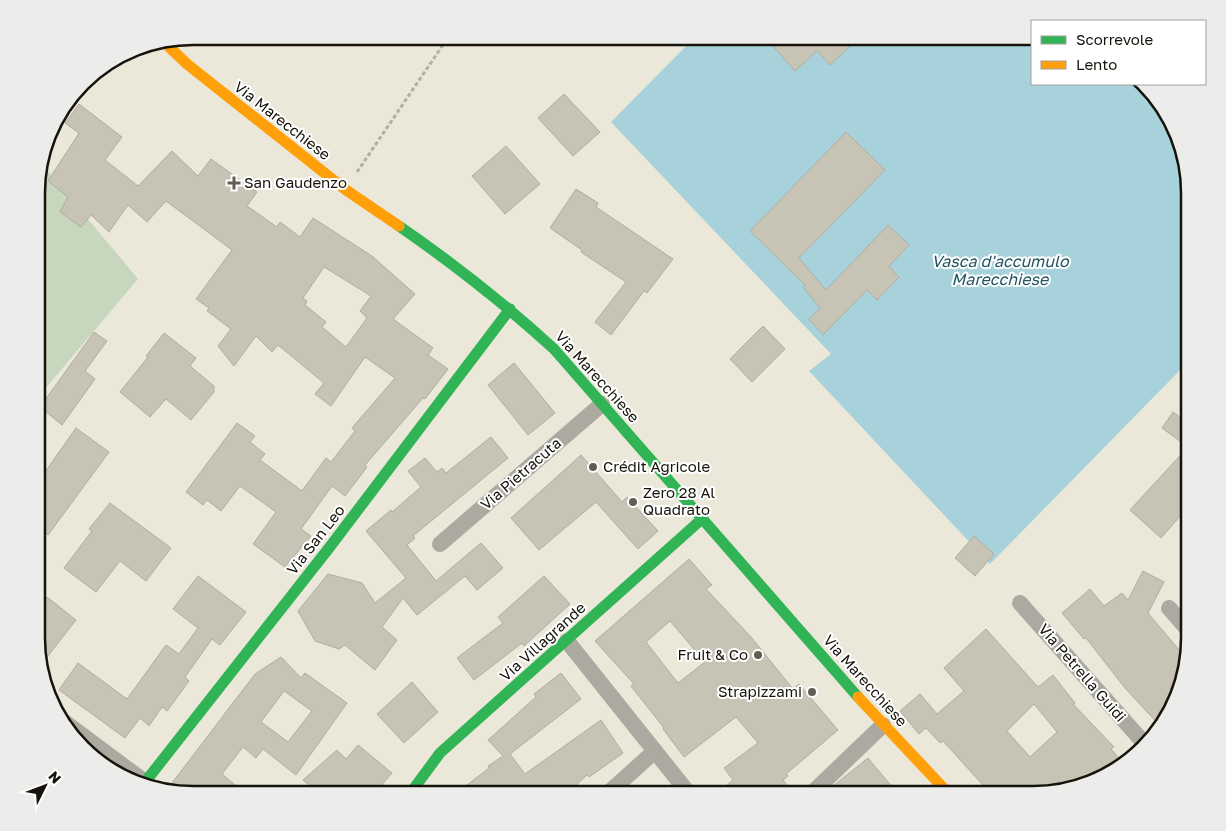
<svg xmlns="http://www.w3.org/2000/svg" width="1226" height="831" font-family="'Golos Text',sans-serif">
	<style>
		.green { fill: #c7d7be }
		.water { fill: #a8d2db }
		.building { fill: #c7c4b5; stroke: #afada2; fill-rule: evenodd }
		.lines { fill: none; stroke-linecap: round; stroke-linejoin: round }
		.path { stroke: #b1afa6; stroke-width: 3; stroke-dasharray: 4 2.5; stroke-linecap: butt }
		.street { stroke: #aba9a0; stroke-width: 16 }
		.fast { stroke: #30b455; stroke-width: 11 }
		.slow { stroke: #ff9f0a; stroke-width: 11 }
		.poi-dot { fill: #605e53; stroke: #fff; stroke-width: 2 }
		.labels { text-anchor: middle; stroke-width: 4; stroke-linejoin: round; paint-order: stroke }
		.street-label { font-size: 15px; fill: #15130a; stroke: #fff }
		.poi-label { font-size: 15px; fill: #15130a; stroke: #fff; text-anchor: start }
		.water-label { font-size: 16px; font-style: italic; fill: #225463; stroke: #fff }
		.rim { fill: none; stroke: #15130a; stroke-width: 2.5 }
	</style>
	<rect width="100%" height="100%" fill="#ebe8da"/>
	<polygon class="green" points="41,163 138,279 38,397 38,173"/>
	<polygon class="water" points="696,36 1032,36 1032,84 1140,84 1169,115 1189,183 1189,361 990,564 809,371 831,354 611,122"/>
	<g class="building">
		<polygon points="764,36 861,36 830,65 817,51 795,71"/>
		<polygon points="564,94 600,132 573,156 538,118"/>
		<path d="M79,104L122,137L105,160L138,186L172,151L198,176L211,159L257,192L247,206L277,227L280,222L300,237L313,218L372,256L415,294L393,319L433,348L428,355L448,369L425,399L423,398L365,465L367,467L345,496L332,486L301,529L311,536L285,567L253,544L276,512L240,486L221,511L207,500L203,505L186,492L237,423L255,436L250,442L265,454L260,460L302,491L326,458L331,462L355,431L352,428L395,378L365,357L331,406L315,394L324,383L278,345L272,352L256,336L234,366L218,346L231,329L207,311L209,308L196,299L232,250L166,201L147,222L128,205L109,232L91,215L81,227L60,212L68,197L48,181L79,133L65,123ZM324,267L371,296L360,311L367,318L346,347L322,327L326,322L305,305L307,301L303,298Z"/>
		<polygon points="846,132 885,170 799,258 826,290 888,225 909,245 889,266 899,277 877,300 867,290 823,335 809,319 820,308 803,287 805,285 750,231"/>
		<polygon points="506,146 540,184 505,214 472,176"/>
		<polygon points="576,189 598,203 596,207 673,259 647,293 644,291 611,335 595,322 626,282 581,252 582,250 550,228"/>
		<polygon points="763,326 785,349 752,382 730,359"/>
		<polygon points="94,332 107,341 85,371 95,379 62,425 40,407"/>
		<polygon points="164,333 196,358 190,366 214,386 214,392 191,420 166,399 150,417 120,392 148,357 146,356"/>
		<polygon points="514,363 555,413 528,435 488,385"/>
		<polygon points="1173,412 1189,424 1189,506 1161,538 1130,510 1188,447 1162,428"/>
		<polygon points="76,428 109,452 48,535 38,527 38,482"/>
		<polygon points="491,437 508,458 413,536 415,538 407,545 436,581 481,543 503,568 477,590 465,576 417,615 403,598 382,627 397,640 375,670 345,645 339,649 315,641 298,611 328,574 362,583 375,603 406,578 366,531 391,510 392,512 421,487 408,471 425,458 437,472 442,468 446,473"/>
		<polygon points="581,455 622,502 627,497 658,531 638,549 596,502 539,550 511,518"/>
		<polygon points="110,503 171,548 146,581 120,561 96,592 64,568 92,531 89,529"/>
		<polygon points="974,536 994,554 975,576 955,558"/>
		<path d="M689,559L712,585L706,589L751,637L793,689L799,684L838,730L786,774L788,776L783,780L794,795H716L733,780L724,768L758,743L736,717L684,757L663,729L664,728L631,686L634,684L595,641ZM670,621L705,662L678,683L646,642Z"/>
		<polygon points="1143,571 1164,582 1148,613 1185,657 1163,725 1161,727 1125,688 1086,638 1084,639 1062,613 1090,589 1104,606 1122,593 1128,600"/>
		<polygon points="198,576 246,612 220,645 212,639 185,677 189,681 167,711 162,707 149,726 140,718 125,738 59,690 78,663 127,699 166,645 179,654 198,628 173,609"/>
		<polygon points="544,576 570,604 524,646 522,643 474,680 457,658 503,623 498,617"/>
		<polygon points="47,597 76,620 40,666 38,658 38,609"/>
		<path d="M986,629L1038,687L1053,675L1075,703L1073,704L1114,747L1111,749L1123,763L1111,774L1043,794H991L943,741L940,743L926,728L919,734L900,711L920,694L937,714L964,691L944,668ZM1034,704L1057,732L1030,757L1007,731Z"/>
		<path d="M281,657L301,678L305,673L347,703L296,775L263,749L256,758L243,747L222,774L235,785L227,795L188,794L172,783L255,674ZM284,691L312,711L288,742L261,722Z"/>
		<polygon points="561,673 581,699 510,754 525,774 601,720 623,753 589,777 587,775 565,795 454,795 489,768 488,766 503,756 488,740 536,697 534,694"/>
		<polygon points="412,682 438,712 404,743 377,714"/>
		<polygon points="358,745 392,773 373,795 322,795 303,780 337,750 346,759"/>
		<polygon points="868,758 898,794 825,795 833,786"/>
	</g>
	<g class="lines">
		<polyline class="path" points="357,172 449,36"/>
		<g class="street">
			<polyline points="440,544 602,404"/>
			<polyline points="1020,603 1144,743"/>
			<polyline points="1169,608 1189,631"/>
			<polyline points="567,641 690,795"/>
			<polyline points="59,718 145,782"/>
			<polyline points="606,795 655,751"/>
			<polyline points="810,795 883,725"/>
		</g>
		<g class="fast">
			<path d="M399,226C454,264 505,304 554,349L858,697"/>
			<polyline points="142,786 329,548 510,309"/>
			<polyline points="409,795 440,753 703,518"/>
		</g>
		<g class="slow">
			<polyline points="164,42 187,64 346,190 399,226"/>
			<polyline points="858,697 949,794"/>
		</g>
	</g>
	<g class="poi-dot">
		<path d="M231.5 175.5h5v5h5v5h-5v5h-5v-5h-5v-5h5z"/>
		<circle cx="593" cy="467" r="5"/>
		<circle cx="633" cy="502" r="5"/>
		<circle cx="758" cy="655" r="5"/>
		<circle cx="812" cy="692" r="5"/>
	</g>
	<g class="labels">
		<g class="street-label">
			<text transform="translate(282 121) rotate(38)" y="5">Via Marecchiese</text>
			<text transform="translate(597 377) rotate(48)" y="5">Via Marecchiese</text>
			<text transform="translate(521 474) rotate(-41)" y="5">Via Pietracuta</text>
			<text transform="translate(316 540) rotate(-52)" y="5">Via San Leo</text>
			<text transform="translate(543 642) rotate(-42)" y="5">Via Villagrande</text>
			<text transform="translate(1082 673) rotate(49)" y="5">Via Petrella Guidi</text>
			<text transform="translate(865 681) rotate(48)" y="5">Via Marecchiese</text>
		</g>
		<g class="poi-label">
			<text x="244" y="188">San Gaudenzo</text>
			<text x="603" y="472">Crédit Agricole</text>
			<text x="643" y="498">Zero 28 Al<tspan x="643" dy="17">Quadrato</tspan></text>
			<text x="748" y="660" text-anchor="end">Fruit &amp; Co</text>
			<text x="802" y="697" text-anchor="end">Strapizzami</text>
		</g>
		<g class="water-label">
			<text x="1000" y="267">Vasca d'accumulo<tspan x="1000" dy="18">Marecchiese</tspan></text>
		</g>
	</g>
	<path d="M0 0H1226V831H0ZM193 45H1033A148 148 0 0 1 1181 193V638A148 148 0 0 1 1033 786H193A148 148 0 0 1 45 638V193A148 148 0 0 1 193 45Z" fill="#ececeb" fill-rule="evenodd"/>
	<path class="rim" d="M193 45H1033A148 148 0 0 1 1181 193V638A148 148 0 0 1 1033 786H193A148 148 0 0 1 45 638V193A148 148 0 0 1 193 45Z"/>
	<rect x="1031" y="20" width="175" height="65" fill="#ffffff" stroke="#a1a19d"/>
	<rect x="1041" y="36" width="25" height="8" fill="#30b455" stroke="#a1a19d"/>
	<text x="1076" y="45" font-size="15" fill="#15130a">Scorrevole</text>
	<rect x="1041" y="61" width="25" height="8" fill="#ff9f0a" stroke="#a1a19d"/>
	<text x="1076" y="70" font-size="15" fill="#15130a">Lento</text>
	<g transform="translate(45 786) rotate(48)" stroke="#ffffff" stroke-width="4" paint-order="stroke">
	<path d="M0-4L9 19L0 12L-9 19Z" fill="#15130a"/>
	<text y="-8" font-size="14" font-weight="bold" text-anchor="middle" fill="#15130a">N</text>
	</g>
</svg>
